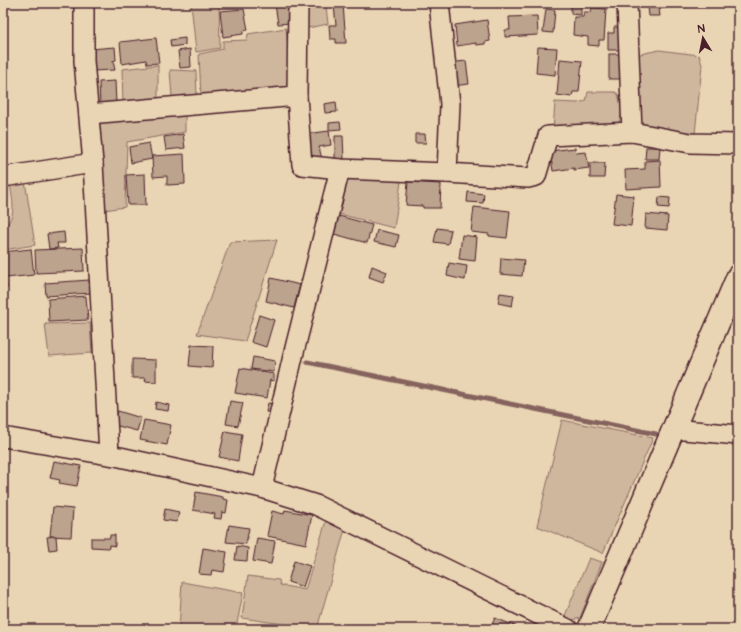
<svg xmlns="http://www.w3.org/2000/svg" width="741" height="632" font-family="'Architects Daughter',sans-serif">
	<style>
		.green { fill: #cfb79d; stroke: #8c6b64 }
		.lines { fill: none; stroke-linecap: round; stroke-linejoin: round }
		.stream { stroke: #85625d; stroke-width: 5 }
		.building { fill: #bca38d; stroke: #4a1f2b }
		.minor-casing { stroke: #4a1f2b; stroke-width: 22 }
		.tertiary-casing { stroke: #4a1f2b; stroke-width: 25 }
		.minor { stroke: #e9d5b3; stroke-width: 19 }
		.tertiary { stroke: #e9d5b3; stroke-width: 22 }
	</style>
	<rect width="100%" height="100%" fill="#e9d5b3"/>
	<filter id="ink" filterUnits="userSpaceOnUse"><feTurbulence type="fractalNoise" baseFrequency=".025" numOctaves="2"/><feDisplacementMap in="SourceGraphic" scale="8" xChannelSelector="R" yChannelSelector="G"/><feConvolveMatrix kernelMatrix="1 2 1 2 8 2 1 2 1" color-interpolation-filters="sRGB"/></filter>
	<g filter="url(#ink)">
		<g class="green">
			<polygon points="191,3 219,3 220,48 196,52"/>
			<polygon points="326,6 328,24 303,29 301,8"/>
			<polygon points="286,28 291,82 285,91 201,97 199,54 223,49 223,41 247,40 248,34"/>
			<polygon points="659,50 699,55 702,65 695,134 674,133 640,126 636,55"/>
			<polygon points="158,65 158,99 123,104 122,69"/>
			<polygon points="170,70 196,71 197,98 175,100 172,97"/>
			<path d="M588,92H615L618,94C621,105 624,115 617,125L553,130L555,102L577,103L586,101Z"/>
			<polygon points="185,112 185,132 127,142 125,207 104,210 98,121"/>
			<polygon points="350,177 401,182 394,228 339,214 342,190"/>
			<path d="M25,181L35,245L3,250V228C18,216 12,200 10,183Z"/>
			<polygon points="277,240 245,341 197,334 230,242"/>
			<polygon points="90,323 92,353 49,356 45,324"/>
			<polygon points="562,420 653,438 603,553 537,526"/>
			<polygon points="326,521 345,529 317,629 242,618 248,576 279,580 280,585 305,590"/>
			<polygon points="589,558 602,562 580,618 568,621 564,618"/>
			<polygon points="182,582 243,593 236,629 179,629"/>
		</g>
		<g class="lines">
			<polyline class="stream" points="307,362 656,434"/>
		</g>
		<g class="building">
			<polygon points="281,3 288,3 291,23 278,24 275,4"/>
			<polygon points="571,3 581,3 581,15 571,14"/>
			<polygon points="642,3 710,3 710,6 659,8 660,16 649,16 648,7 643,8"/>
			<polygon points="343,4 346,43 336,43 336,39 330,39 329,25 336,25 334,5"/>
			<polygon points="592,8 606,9 604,40 599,40 599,46 588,45 588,37 573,35 574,17 583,17 584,12 591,12"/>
			<polygon points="244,9 248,30 243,31 243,34 223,37 220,11"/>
			<polygon points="546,9 555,10 553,33 543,32"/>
			<polygon points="537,16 538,35 505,37 505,30 510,30 509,17"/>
			<polygon points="487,20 490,41 485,42 485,44 476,45 476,43 457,46 455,25"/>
			<polygon points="614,27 620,27 621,50 608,50 608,33 614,33"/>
			<polygon points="156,38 159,63 147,64 146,60 122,64 120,42"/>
			<polygon points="185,38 185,45 171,47 170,40"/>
			<polygon points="115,47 116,60 113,61 115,70 92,71 90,49"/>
			<polygon points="538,47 557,48 555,75 536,73"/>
			<polygon points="190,49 191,67 180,68 178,51"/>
			<rect x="609" y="54" width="13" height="25"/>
			<polygon points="560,59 582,61 579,92 573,92 572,97 557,95"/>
			<polygon points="466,61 469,84 452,86 449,63"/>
			<polygon points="115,81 116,104 100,105 99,82"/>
			<polygon points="336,102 337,112 325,113 324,104"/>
			<polygon points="340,122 341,129 329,130 329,123"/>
			<polygon points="329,131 331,145 319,147 322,159 310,156 306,134"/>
			<polygon points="183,134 185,148 166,150 164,137"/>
			<polygon points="415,134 425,134 426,143 415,143"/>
			<polygon points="335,136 343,136 344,160 335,160"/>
			<polygon points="149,143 152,159 131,163 129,147"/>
			<polygon points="646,147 660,147 659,159 645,159"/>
			<polygon points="575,148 576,153 586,152 589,168 574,170 574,168 553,171 550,151"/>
			<polygon points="184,154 185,184 167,185 167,176 153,177 152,156"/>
			<polygon points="660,160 661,187 626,189 625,170 645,169 645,161"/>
			<polygon points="590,163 605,163 604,178 590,178"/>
			<polygon points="145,174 146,205 128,205 126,175"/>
			<polygon points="408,182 441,184 440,208 423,208 423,206 406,205"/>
			<polygon points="468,192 484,194 483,203 467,202"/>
			<polygon points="616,194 634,196 631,226 612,224"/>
			<polygon points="659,197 670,198 669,208 658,207"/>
			<polygon points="474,207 510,211 507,238 489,236 489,234 471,232"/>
			<polygon points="646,214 668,216 667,230 645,228"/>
			<polygon points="339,216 372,225 367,243 334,234"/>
			<polygon points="437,228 451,230 448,244 434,242"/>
			<polygon points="377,230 399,235 396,247 374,242"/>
			<polygon points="64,232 65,243 57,243 58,248 49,249 47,234"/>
			<polygon points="462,235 477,237 475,261 459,259"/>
			<polygon points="83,248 84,271 36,273 35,250"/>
			<polygon points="31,249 34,275 6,278 7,288 3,288 3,252"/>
			<polygon points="501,258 524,260 522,276 500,274"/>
			<polygon points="449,263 467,266 465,280 447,276"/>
			<polygon points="372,266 387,272 383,282 369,277"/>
			<polygon points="271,278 300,285 294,308 266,301"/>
			<polygon points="90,280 91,293 46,296 45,283"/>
			<polygon points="500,293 514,295 512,306 498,303"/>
			<polygon points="86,296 88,320 49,322 48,299"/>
			<polygon points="259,315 274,320 266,347 251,342"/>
			<polygon points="191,345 213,346 212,368 189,366"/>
			<polygon points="253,357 275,361 274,372 251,369"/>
			<polygon points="132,359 156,360 156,382 145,381 146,378 132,378"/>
			<polygon points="240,368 274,374 274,381 270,380 267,398 235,393"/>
			<polygon points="230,401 243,403 238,426 226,424"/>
			<polygon points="156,402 169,405 168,411 155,409"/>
			<polygon points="268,403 273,404 272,413 266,412"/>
			<polygon points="118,411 141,418 137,431 114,425"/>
			<polygon points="144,420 171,425 167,445 140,440"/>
			<polygon points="225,431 242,434 238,461 219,457"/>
			<polygon points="54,461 81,466 77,486 59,483 60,480 50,478"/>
			<polygon points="196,492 223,497 223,499 228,500 226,513 222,512 221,519 214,518 215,514 193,510"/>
			<polygon points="53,507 73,509 71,537 50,536"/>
			<polygon points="165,509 179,512 177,522 163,520"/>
			<polygon points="285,510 312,515 306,544 267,536 272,511 284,514"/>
			<polygon points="229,525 249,528 246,544 226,542"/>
			<polygon points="110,535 115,535 115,546 109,545 109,548 91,547 91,538 110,538"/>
			<polygon points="56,536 57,549 49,550 47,537"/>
			<polygon points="257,538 275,541 271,564 253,561"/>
			<polygon points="237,546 248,548 247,561 235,560"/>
			<polygon points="203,548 227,552 224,572 212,570 211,575 199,574"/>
			<polygon points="294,561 310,566 303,587 288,582"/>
			<polygon points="495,618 518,627 517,629 490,629"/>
		</g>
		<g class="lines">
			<defs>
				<g id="minor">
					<polyline points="84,3 84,61 93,163 109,454"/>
					<polyline points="439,3 450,104 447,173"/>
					<polyline points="627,3 632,132"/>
					<polyline points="297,96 298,3"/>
					<polyline points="89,114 297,96 302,165 340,169 447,173 528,178 536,176 548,136 632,132 690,143 738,144"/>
					<polyline points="3,177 93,163"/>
					<polyline points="673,429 738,435"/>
					<polyline points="3,437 120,457 262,488 316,505 568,629"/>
					<polyline points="262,488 294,352 340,169"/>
				</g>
				<polyline id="tertiary" points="589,629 738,276"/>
			</defs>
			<use href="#minor" class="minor-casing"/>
			<use href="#tertiary" class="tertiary-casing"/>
			<use href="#minor" class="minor"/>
			<use href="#tertiary" class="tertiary"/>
		</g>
	</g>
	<rect width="741" height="632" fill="none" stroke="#e9d5b3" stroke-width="16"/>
	<rect x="8" y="8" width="725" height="616" fill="none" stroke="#4a1f2b" stroke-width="1.5" filter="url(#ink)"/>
	<g transform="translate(703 38) rotate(350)" stroke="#e9d5b3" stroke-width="3" paint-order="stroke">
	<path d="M0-3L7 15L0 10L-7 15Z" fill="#4a1f2b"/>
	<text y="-6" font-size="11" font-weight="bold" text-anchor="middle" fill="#4a1f2b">N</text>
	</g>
</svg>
